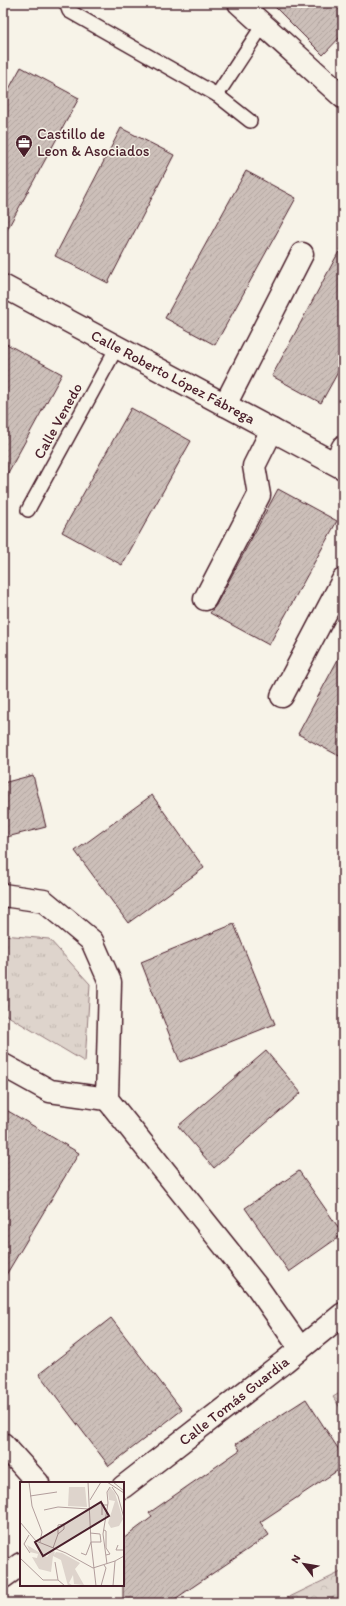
<svg xmlns="http://www.w3.org/2000/svg" width="346" height="1606" font-family="Itim,sans-serif">
	<style>
		.forest { fill: url(#forest-crowns); stroke: #947a7c }
		.park { fill: url(#park-tufts); stroke: #947a7c }
		.building { fill: url(#building-hatch); stroke: #4a1f2b }
		.lines { fill: none; stroke-linecap: round; stroke-linejoin: round }
		.lane-casing { stroke: #4a1f2b; stroke-width: 16 }
		.street-casing { stroke: #4a1f2b; stroke-width: 25 }
		.secondary-casing { stroke: #4a1f2b; stroke-width: 25 }
		.lane { stroke: #f7f3e8; stroke-width: 13 }
		.street { stroke: #f7f3e8; stroke-width: 22 }
		.secondary { stroke: #f7f3e8; stroke-width: 22 }
		.labels { text-anchor: middle; stroke-width: 3; stroke-linejoin: round; paint-order: stroke }
		.poi-label { font-size: 15px; fill: #4a1f2b; stroke: #f7f3e8; text-anchor: start }
		.street-label { font-size: 15px; fill: #4a1f2b; stroke: #f7f3e8 }
		.inset-road { fill: none; stroke: #b29e9c; stroke-width: 1 }
		.view { fill: #4a1f2b; fill-opacity: 0.15; stroke: #4a1f2b; stroke-width: 2 }
		.inset-edge { fill: none; stroke: #4a1f2b; stroke-width: 2 }
	</style>
	<defs>
		<pattern id="forest-crowns" width="20" height="18" patternUnits="userSpaceOnUse"><rect width="20" height="18" fill="#ded4cc"/><path d="M2 6a3 3 0 1 1 6 0M12 15a3 3 0 1 1 6 0" fill="none" stroke="#c0b6af"/></pattern>
		<pattern id="park-tufts" width="24" height="20" patternUnits="userSpaceOnUse"><rect width="24" height="20" fill="#ded4cc"/><path d="M3 7l-1-3M5 7V3M7 7l1-3M15 17l-1-3M17 17v-4M19 17l1-3" fill="none" stroke="#c0b6af"/></pattern>
		<pattern id="building-hatch" width="6" height="6" patternUnits="userSpaceOnUse"><rect width="6" height="6" fill="#ccbfb9"/><path d="M-1 1l2-2M0 6l6-6M5 7l2-2" fill="none" stroke="#b1a49f"/></pattern>
	</defs>
	<rect width="100%" height="100%" fill="#f7f3e8"/>
	<filter id="ink" filterUnits="userSpaceOnUse"><feTurbulence type="fractalNoise" baseFrequency=".025" numOctaves="2"/><feDisplacementMap in="SourceGraphic" scale="8" xChannelSelector="R" yChannelSelector="G"/><feConvolveMatrix kernelMatrix="1 2 1 2 8 2 1 2 1" color-interpolation-filters="sRGB"/></filter>
	<g filter="url(#ink)">
		<g class="forest">
			<polygon points="343,1391 343,1412 333,1397"/>
			<polygon points="343,1571 343,1603 277,1603 337,1574"/>
		</g>
		<polygon class="park" points="3,935 49,939 90,984 85,1062 3,1013"/>
		<g class="building">
			<polygon points="271,3 343,3 343,34 323,55"/>
			<polygon points="21,67 79,98 3,237 3,100"/>
			<polygon points="121,128 174,155 108,283 55,256"/>
			<polygon points="246,171 296,198 215,345 165,318"/>
			<polygon points="343,244 343,363 321,403 272,376"/>
			<polygon points="3,342 62,374 3,482"/>
			<polygon points="131,408 191,441 122,565 62,532"/>
			<polygon points="278,489 337,521 269,645 210,613 216,605"/>
			<polygon points="343,650 343,758 298,734"/>
			<polygon points="33,775 46,827 3,838 3,783"/>
			<polygon points="152,795 204,868 128,923 75,851"/>
			<polygon points="234,924 275,1024 180,1062 141,962"/>
			<polygon points="266,1051 301,1093 214,1168 178,1126"/>
			<polygon points="3,1108 79,1153 3,1280"/>
			<polygon points="299,1171 343,1234 289,1272 245,1208"/>
			<polygon points="111,1318 182,1410 109,1466 39,1374"/>
			<polygon points="306,1399 343,1456 343,1467 260,1522 269,1535 169,1603 123,1603 123,1539 152,1517 149,1513 240,1450 236,1444"/>
		</g>
		<g class="lines">
			<defs>
				<g id="lane">
					<polyline points="66,3 69,11 217,95 250,121"/>
					<polyline points="217,95 263,25"/>
					<polyline points="28,510 117,347"/>
				</g>
				<g id="street">
					<polyline points="239,3 343,97"/>
					<polyline points="225,405 302,254"/>
					<polyline points="335,463 343,447"/>
					<polyline points="205,599 259,495 254,466 272,430"/>
					<polyline points="282,696 343,580"/>
					<polyline points="3,895 44,901 92,941 110,982 107,1099 258,1288 300,1348"/>
					<polyline points="3,1065 50,1091 107,1099"/>
					<polyline points="3,1444 38,1483"/>
					<polyline points="123,1487 284,1362 343,1314"/>
					<polyline points="3,1577 21,1564"/>
				</g>
				<polyline id="secondary" points="3,286 343,468"/>
			</defs>
			<use href="#lane" class="lane-casing"/>
			<use href="#street" class="street-casing"/>
			<use href="#secondary" class="secondary-casing"/>
			<use href="#lane" class="lane"/>
			<use href="#street" class="street"/>
			<use href="#secondary" class="secondary"/>
		</g>
	</g>
	<defs>
		<symbol id="office-pin" viewBox="-11 -11 22 30"><path d="M0 17L-7.5 6A9.5 9.5 0 1 1 7.5 6Z" fill="#4a1f2b" stroke="#f7f3e8"/><path d="M-6-3h4V-5.5h4V-3h4V5H-6ZM-1-4.5V-3h2v-1.5ZM-6 0V1H6V0Z" fill="#fff"/></symbol>
	</defs>
	<g fill-rule="evenodd">
		<use href="#office-pin" x="14" y="133" width="20" height="27"/>
	</g>
	<g class="labels">
		<g class="poi-label">
			<text x="37" y="139">Castillo de<tspan x="37" dy="17">Leon &amp; Asociados</tspan></text>
		</g>
		<g class="street-label">
			<text transform="translate(173 377) rotate(28)" y="5">Calle Roberto López Fábrega</text>
			<text transform="translate(58 421) rotate(-61)" y="5">Calle Venedo</text>
			<text transform="translate(234 1401) rotate(-38)" y="5">Calle Tomás Guardia</text>
		</g>
	</g>
	<g transform="translate(20 1482)">
		<rect width="104" height="104" fill="#f7f3e8"/>
		<path d="M49,5H65L67,25L48,24Z" fill="#ded4cc"/>
		<path d="M90,5L95,11L103,37L99,44L91,46L88,41L95,19L89,18L88,10ZM7,63L27,75L32,68L35,70L34,73L36,70L42,71L60,81L55,87L64,103L54,102L53,93L49,101L53,104H48L41,78L33,74L31,90L19,87L12,75L17,76L18,72L10,70Z" fill="#ded4cc"/>
		<path class="inset-road" d="M9,0L12,24L22,50L20,60M68,0L71,60L76,104M87,0L104,11M93,0L104,9M92,5L98,14L104,36M10,14L37,10M70,18L81,0M24,28L38,25L69,27M82,33V23H88M0,40L16,59L46,71L73,86L95,79L104,74M84,48L86,49V66L90,72L86,73M9,53L4,62L10,71M98,63L96,68H104M33,66L38,52V43L44,42V47L38,52M61,71L66,73L71,60H81L80,52L70,51M0,76L23,98H38L45,104M35,80L38,98M87,82L83,52L88,21L87,10L90,5M81,104L86,86L84,83M93,104L95,79"/>
		<path class="view" d="M81,20L89,34L23,74L15,60Z"/>
		<rect width="104" height="104" class="inset-edge"/>
	</g>
	<rect width="346" height="1606" fill="none" stroke="#f7f3e8" stroke-width="16"/>
	<rect x="8" y="8" width="330" height="1590" fill="none" stroke="#4a1f2b" stroke-width="1.5" filter="url(#ink)"/>
	<g transform="translate(304 1564) rotate(301)" stroke="#f7f3e8" stroke-width="3" paint-order="stroke">
	<path d="M0-3L7 15L0 10L-7 15Z" fill="#4a1f2b"/>
	<text y="-6" font-size="11" font-weight="bold" text-anchor="middle" fill="#4a1f2b">N</text>
	</g>
</svg>
